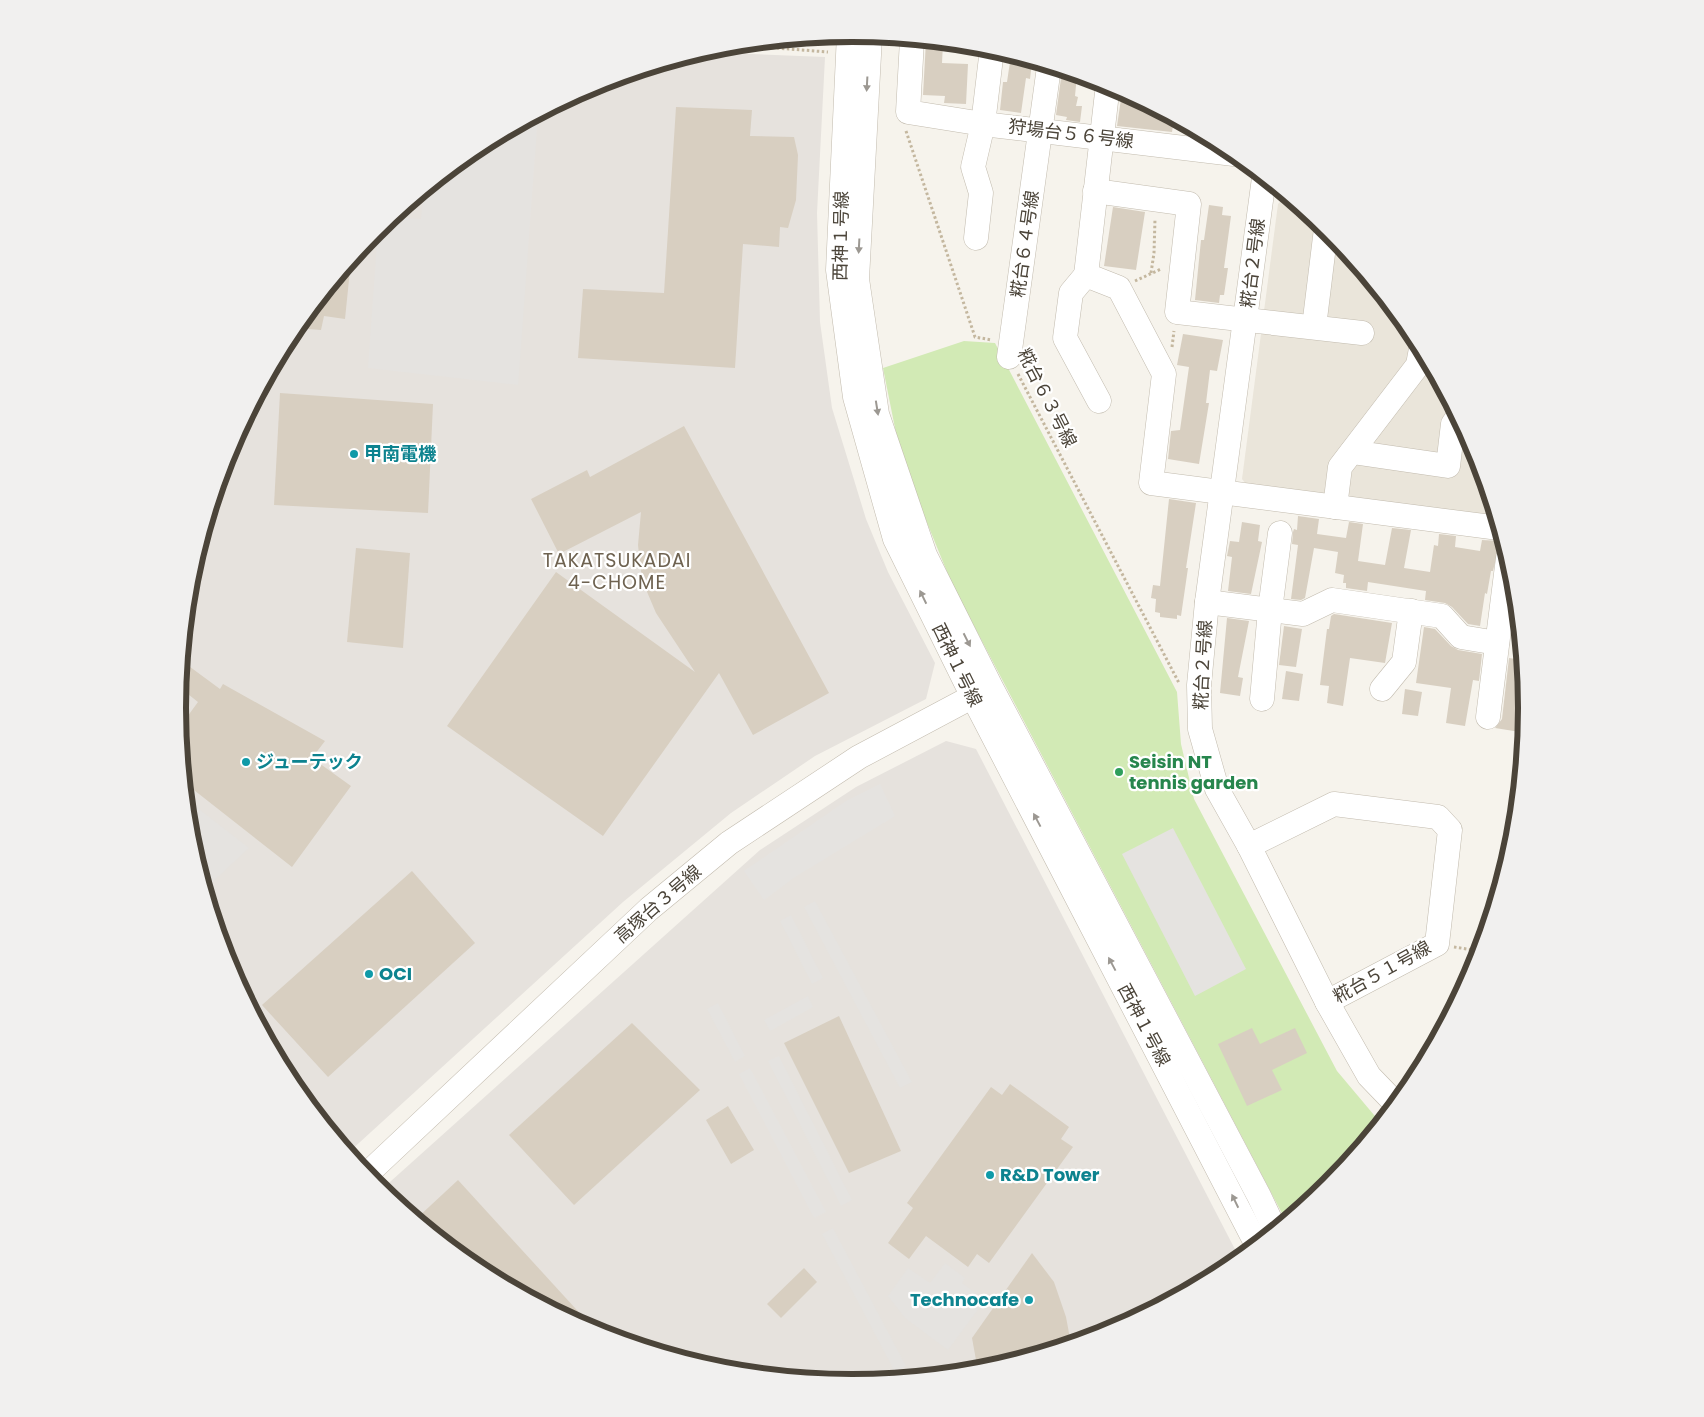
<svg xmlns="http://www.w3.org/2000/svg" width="1704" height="1417" font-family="Poppins,'Noto Sans JP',sans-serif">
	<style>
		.residential { fill: #eae5da }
		.industrial { fill: #e6e2dd }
		.green { fill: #d2eab5 }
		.parking { fill: #e5e3e0 }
		.building { fill: #d8cfc1 }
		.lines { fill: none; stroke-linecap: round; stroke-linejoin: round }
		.minor-casing { stroke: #c2bbae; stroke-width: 25 }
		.path { stroke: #c4b79f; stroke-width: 3; stroke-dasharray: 2.5 2.5; stroke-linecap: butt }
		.minor { stroke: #fff; stroke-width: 24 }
		.oneway { fill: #9c9892 }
		.culture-dot { fill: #0f9aa8; stroke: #fff; stroke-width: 2 }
		.leisure-dot { fill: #2e9e5b; stroke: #fff; stroke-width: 2 }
		.labels { text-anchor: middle; stroke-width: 4.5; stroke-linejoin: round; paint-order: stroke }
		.street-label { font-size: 18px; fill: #4b4439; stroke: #fff }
		.culture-label { font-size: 18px; font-weight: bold; fill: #0d838f; stroke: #fff; text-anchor: start }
		.leisure-label { font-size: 18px; font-weight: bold; fill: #27864d; stroke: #fff; text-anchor: start }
		.neighbourhood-label { font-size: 19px; letter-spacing: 1px; fill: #6e6250; stroke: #fff }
		.rim { fill: none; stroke: #4b4439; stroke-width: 6 }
	</style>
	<rect width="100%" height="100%" fill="#f6f3ec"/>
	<g class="residential">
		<polygon points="1286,196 1329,232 1415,337 1412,362 1331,491 1320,499 1250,489 1242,479 1278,204"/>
		<polygon points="1429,364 1475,451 1497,522 1346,497 1349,473"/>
	</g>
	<g class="industrial">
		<polygon points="704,52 825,57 817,213 820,322 832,408 866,519 888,572 935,663 926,699 815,756 731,813 623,902 348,1153 291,1083 229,966 190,840 177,708 193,568 229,450 291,333 375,231 477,147 548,110 552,111 553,107 589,88"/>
		<polygon points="946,741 976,749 1240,1259 1227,1270 1110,1332 983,1370 852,1383 720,1370 594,1332 477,1269 381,1190 760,850 856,787"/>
	</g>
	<polygon class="green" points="964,341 995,343 1177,692 1181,744 1194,799 1337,1071 1374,1115 1382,1121 1329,1186 1286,1221 952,584 921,508 896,433 883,368"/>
	<g class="parking">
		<polygon points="538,115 518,385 368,368 378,229 392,217 421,219 424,191 470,153 490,154 491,140"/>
		<polygon points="880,784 895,816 795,877 764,900 744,871 846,801"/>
		<polygon points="186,799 249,848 205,889 190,840"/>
		<polygon points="1173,828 1246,969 1195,996 1122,854"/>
		<polygon points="815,901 912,1082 900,1088 804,907"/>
		<polygon points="791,915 823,978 812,984 780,921"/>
		<polygon points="808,996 813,1007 770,1031 764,1020"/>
		<polygon points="718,1003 745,1056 735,1062 707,1009"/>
		<polygon points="779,1056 852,1200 841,1206 768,1061"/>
		<polygon points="750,1068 826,1212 814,1218 739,1074"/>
		<polygon points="833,1228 906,1366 895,1372 822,1234"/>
		<polygon points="945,1263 965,1278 962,1283 985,1300 948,1350 905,1318 888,1296 908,1268 930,1283"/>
	</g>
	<g class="building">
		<polygon points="926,41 943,43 942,63 968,64 966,104 944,103 945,96 923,95"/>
		<polygon points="1011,55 1032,62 1030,79 1026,78 1021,113 1000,110 1003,82 1007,82"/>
		<polygon points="1062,71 1077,75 1075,96 1078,97 1076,106 1082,106 1080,122 1066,120 1067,117 1056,115"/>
		<polygon points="1125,93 1174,119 1172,132 1117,126 1121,99 1124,100"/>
		<polygon points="676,107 752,110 750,136 794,137 798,155 796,200 788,228 780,227 779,247 743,244 735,368 578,358 583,289 664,293"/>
		<polygon points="1209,205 1223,207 1222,215 1231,216 1224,268 1228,268 1224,295 1220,295 1219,303 1195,300 1201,240 1204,240"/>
		<polygon points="1113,207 1145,212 1136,270 1104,266"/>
		<polygon points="351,260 345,319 324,316 321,330 296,328"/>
		<polygon points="1183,334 1223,340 1217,371 1210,370 1206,403 1209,403 1199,464 1168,459 1171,431 1180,430 1189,367 1177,365"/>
		<polygon points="280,393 433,404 428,513 274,505"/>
		<polygon points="684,426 829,693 753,735 719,673 603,836 447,726 556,572 695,672 656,613 642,580 638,545 641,512 559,554 531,499 587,470 590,477"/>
		<polygon points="1169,499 1196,503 1186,568 1188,568 1181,616 1177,615 1177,619 1160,617 1160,613 1155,612 1156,599 1151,598 1153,585 1160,586"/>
		<polygon points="1298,516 1319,519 1317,534 1346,538 1349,522 1363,524 1358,561 1385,565 1392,528 1411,530 1404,568 1430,572 1434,545 1438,546 1439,534 1456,536 1455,547 1480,551 1482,540 1500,541 1493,571 1491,571 1487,594 1485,593 1480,626 1468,624 1452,607 1445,603 1425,600 1426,591 1368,582 1367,591 1346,588 1346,583 1343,583 1344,575 1335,573 1338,552 1314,548 1305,598 1301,600 1291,599 1298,545 1292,544 1293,532 1294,529 1297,530"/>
		<polygon points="1242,522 1260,525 1258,541 1262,542 1251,594 1228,591 1232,557 1227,556 1230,541 1239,542"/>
		<polygon points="356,548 410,553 403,648 347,642"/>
		<polygon points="1334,614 1392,623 1385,663 1350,658 1343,706 1327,703 1329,686 1320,685 1327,629 1329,629 1331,616"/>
		<polygon points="1227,618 1249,621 1238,677 1243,678 1240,696 1220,693"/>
		<polygon points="1284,626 1302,629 1296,667 1279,665"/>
		<polygon points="1424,627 1435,629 1451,646 1458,650 1482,654 1479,681 1473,680 1465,726 1446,723 1451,688 1416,683"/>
		<polygon points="1509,658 1522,660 1526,703 1520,732 1495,728 1502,719"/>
		<polygon points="182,661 220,689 223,684 325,741 312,758 351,786 292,867 185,783 179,728 198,702 179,687"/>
		<polygon points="1286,671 1303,674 1299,701 1282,699"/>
		<polygon points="1405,689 1422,692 1418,716 1402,714"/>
		<polygon points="412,871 475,943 328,1077 262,1005"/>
		<polygon points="839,1016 901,1151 849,1173 784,1043"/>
		<polygon points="632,1023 700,1090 574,1205 509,1135"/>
		<polygon points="1252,1028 1260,1044 1295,1028 1307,1053 1272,1070 1282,1090 1247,1106 1218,1044"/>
		<polygon points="1010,1084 1069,1127 1061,1139 1073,1147 989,1263 977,1254 968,1267 926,1236 909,1259 888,1243 913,1208 907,1203 991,1087 1002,1095"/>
		<polygon points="728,1106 754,1150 731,1164 706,1120"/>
		<polygon points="458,1180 596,1331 595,1332 477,1269 416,1219"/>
		<polygon points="1032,1253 1054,1282 1066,1317 1071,1344 978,1371 972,1338"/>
		<polygon points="804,1268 817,1282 781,1318 767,1304"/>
	</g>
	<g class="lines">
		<defs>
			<g id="minor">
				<polyline points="849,34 838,270 855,397 895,539 973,697 1257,1245"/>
				<polyline points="870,36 857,279 877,414 925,555 991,687 1259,1196 1275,1230"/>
				<polyline points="912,40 908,112 983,124 1234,154"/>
				<polyline points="1108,84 1086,275 1119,288 1164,374 1151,483 1499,528"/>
				<polyline points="1264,178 1207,602 1199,685 1200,729 1217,789 1249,846 1327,1002 1369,1076 1396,1104"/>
				<polyline points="1095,191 1189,204 1177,312 1362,333"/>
				<polyline points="976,238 981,193 973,167 983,124 992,49"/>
				<polyline points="1086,275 1071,293 1065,338 1099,401"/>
				<polyline points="1314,327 1326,229"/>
				<polyline points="1009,357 1049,67"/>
				<polyline points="1352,452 1448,466 1453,424 1458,417"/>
				<polyline points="1335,507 1340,467 1418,365 1421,349"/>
				<polyline points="1207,602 1303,614 1332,600 1442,616 1461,637 1497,643"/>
				<polyline points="1382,689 1404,662 1411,611"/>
				<polyline points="1262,699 1270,610 1280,533"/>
				<polyline points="1488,717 1508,558"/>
				<polyline points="1249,846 1334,804 1438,817 1450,830 1437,944 1327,1002"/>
				<polyline points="366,1175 649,909 729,843 859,757 985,690"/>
			</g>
		</defs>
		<use href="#minor" class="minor-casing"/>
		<g class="path">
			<polyline points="737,45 828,52"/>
			<polyline points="906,131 975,337 992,340"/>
			<polyline points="1151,273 1154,253 1155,219"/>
			<polyline points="1135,281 1161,269"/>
			<polyline points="1172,347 1174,331"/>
			<polyline points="1018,374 1179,683"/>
			<polyline points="1454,947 1480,951"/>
		</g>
		<use href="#minor" class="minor"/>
	</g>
	<defs><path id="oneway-solid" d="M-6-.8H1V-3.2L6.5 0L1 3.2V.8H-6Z" transform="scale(1.25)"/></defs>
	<g class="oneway">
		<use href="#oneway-solid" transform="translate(867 84) rotate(93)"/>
		<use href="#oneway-solid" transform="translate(859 246) rotate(93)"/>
		<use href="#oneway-solid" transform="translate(877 408) rotate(81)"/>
		<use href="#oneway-solid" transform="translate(923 597) rotate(-116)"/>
		<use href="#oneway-solid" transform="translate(967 640) rotate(63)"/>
		<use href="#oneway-solid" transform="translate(1037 820) rotate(-118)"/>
		<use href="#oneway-solid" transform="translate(1112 964) rotate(-118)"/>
		<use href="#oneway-solid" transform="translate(1235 1201) rotate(-116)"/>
	</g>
	<g class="culture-dot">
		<circle cx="354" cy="454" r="5"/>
		<circle cx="246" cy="762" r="5"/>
		<circle cx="369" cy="974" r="5"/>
		<circle cx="990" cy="1175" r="5"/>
		<circle cx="1029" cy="1300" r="5"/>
	</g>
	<circle class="leisure-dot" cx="1119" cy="772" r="5"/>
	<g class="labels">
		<g class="street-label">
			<text transform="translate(1071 134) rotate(7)" y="6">狩場台５６号線</text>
			<text transform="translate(841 236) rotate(-89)" y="6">西神１号線</text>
			<text transform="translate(1025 244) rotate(-82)" y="6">糀台６４号線</text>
			<text transform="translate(1253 263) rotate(-83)" y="6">糀台２号線</text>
			<text transform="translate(1047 398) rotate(63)" y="6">糀台６３号線</text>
			<text transform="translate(957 665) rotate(64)" y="6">西神１号線</text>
			<text transform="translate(1203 665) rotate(-87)" y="6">糀台２号線</text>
			<text transform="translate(658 904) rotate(-41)" y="6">高塚台３号線</text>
			<text transform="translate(1382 972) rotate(-29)" y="6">糀台５１号線</text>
			<text transform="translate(1144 1025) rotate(62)" y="6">西神１号線</text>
		</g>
		<g class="culture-label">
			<text x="364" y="460">甲南電機</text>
			<text x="256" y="768">ジューテック</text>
			<text x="379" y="980">OCI</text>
			<text x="1000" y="1181">R&amp;D Tower</text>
			<text x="1019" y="1306" text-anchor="end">Technocafe</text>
		</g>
		<g class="leisure-label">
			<text x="1129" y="768">Seisin NT<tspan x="1129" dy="21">tennis garden</tspan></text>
		</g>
		<g class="neighbourhood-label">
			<text x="617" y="567">TAKATSUKADAI<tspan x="617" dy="22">4-CHOME</tspan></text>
		</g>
	</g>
	<path d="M0 0H1704V1417H0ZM186 708a666 666 0 1 1 1332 0a666 666 0 1 1-1332 0Z" fill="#f1f0ef" fill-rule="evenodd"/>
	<path class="rim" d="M186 708a666 666 0 1 1 1332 0a666 666 0 1 1-1332 0Z"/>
</svg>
